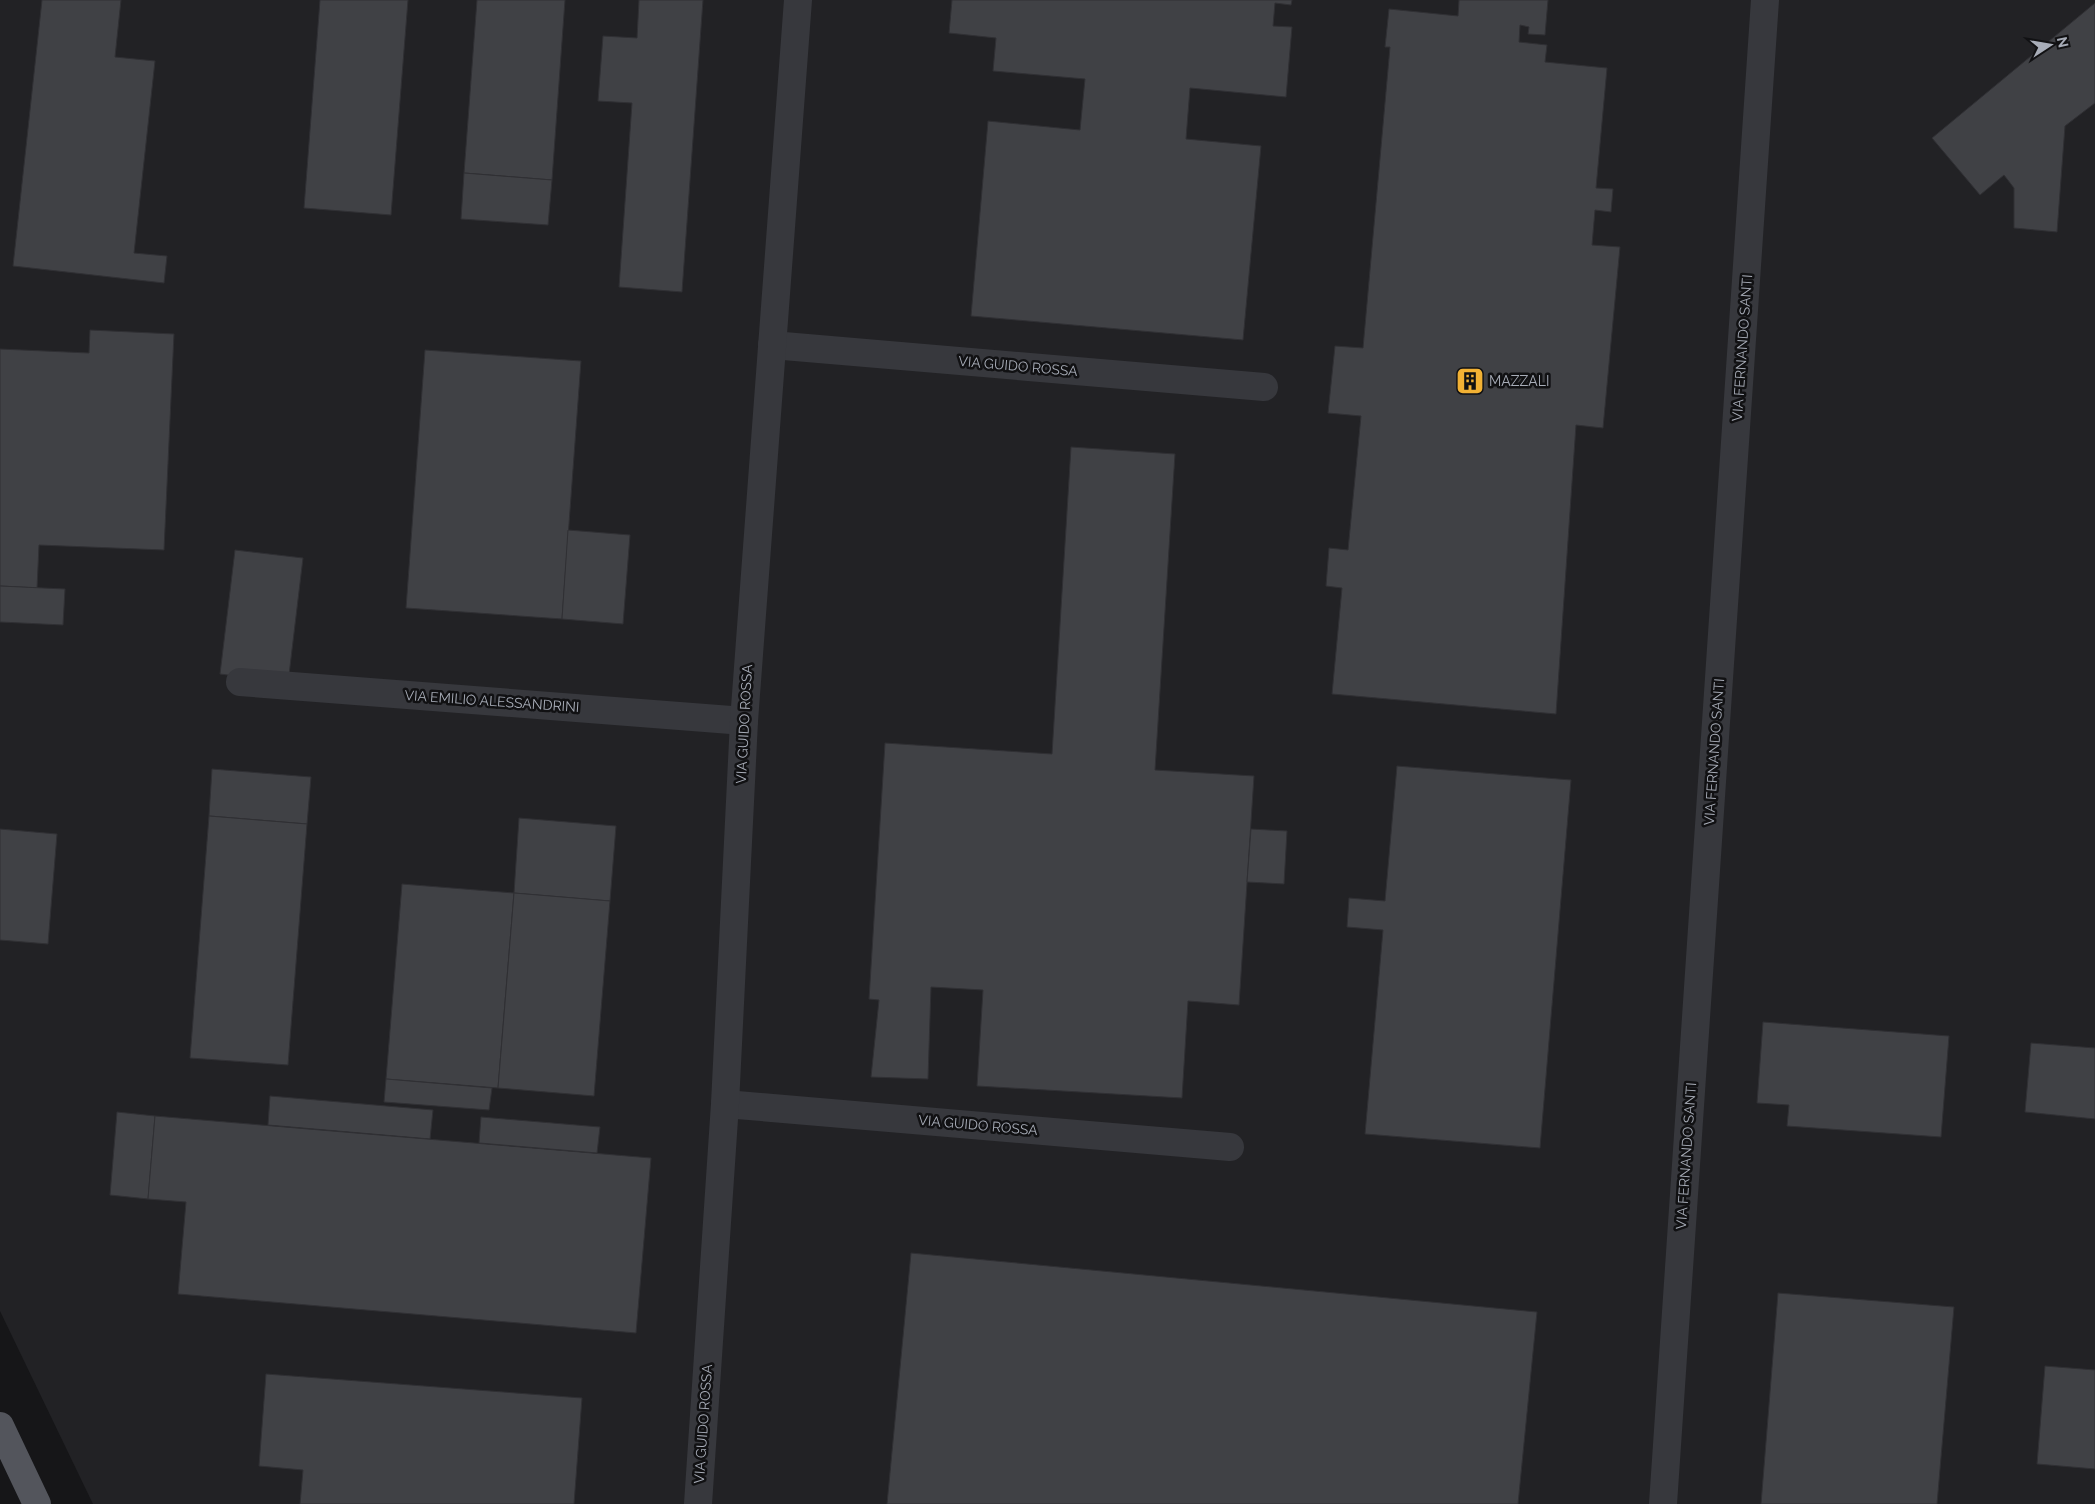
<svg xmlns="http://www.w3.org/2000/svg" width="2095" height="1504" font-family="Raleway,sans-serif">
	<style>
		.built { fill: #222225 }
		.building { fill: #404145; stroke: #303034 }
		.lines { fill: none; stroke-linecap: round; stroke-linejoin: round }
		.minor { stroke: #37383d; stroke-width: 28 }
		.primary { stroke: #53555c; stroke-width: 28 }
		.labels { text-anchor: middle; stroke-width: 5; stroke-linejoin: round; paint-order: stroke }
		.street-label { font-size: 14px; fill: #a8adb8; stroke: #111113 }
		.poi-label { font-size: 14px; fill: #a8adb8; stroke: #111113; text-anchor: start }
	</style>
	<rect width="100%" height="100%" fill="#161618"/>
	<polygon class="built" points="0,0 2095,0 2095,1504 93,1504 0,1311"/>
	<g class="building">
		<polygon points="42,0 121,0 115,57 155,61 134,253 167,256 164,283 13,266"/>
		<polygon points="320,0 408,0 391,215 304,208"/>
		<polygon points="477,0 565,0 552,180 464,173"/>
		<polygon points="639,0 703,0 682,292 619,287 632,103 598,101 603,36 637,38"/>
		<polygon points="952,0 1292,0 1291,5 1275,3 1273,26 1292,27 1286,97 1190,88 1186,139 1261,146 1243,340 971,316 988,121 1080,130 1085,79 993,71 996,38 949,33"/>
		<polygon points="1459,0 1548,0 1545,35 1528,34 1529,27 1520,25 1519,42 1547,45 1545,62 1607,68 1596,188 1613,189 1611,212 1595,210 1592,245 1620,247 1603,428 1576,425 1556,714 1332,694 1342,588 1326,586 1329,548 1348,550 1361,416 1328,413 1335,346 1363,348 1390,47 1385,47 1389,9 1458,16"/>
		<polygon points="2095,3 2095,103 2065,126 2057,232 2014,228 2014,188 2004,175 1980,195 1932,138"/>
		<polygon points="464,173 552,180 548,225 461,219"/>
		<polygon points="90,330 174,334 164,550 39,545 37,588 0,586 0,349 89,353"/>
		<polygon points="425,350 581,361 562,619 406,608"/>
		<polygon points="1071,447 1175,454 1155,770 1254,776 1239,1005 1188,1001 1182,1098 977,1086 983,990 931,987 928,1079 871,1077 879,1000 869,999 885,743 1052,754"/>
		<polygon points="568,530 630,535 623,624 562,619"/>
		<polygon points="235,550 303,558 288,683 220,674"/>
		<polygon points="0,586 65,589 63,625 0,622"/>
		<polygon points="1397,766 1571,780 1540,1148 1365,1134 1383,930 1347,927 1349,898 1385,901"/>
		<polygon points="212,769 311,777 307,824 209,816"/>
		<polygon points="209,816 307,824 288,1065 190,1058"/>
		<polygon points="519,818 616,826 610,901 514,893"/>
		<polygon points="0,829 57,834 48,944 0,940"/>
		<polygon points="1251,829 1287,831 1284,884 1247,882"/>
		<polygon points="402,884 514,893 498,1088 386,1079"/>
		<polygon points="514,893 610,901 594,1096 498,1088"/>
		<polygon points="1763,1022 1949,1036 1941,1137 1787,1126 1789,1105 1757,1103"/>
		<polygon points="2031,1043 2095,1048 2095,1119 2025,1112"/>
		<polygon points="386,1079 492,1088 489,1110 384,1102"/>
		<polygon points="270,1096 433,1110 430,1139 268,1125"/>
		<polygon points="117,1112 155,1116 148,1199 110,1195"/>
		<polygon points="155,1116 651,1158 636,1333 178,1294 186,1202 148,1199"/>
		<polygon points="481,1117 600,1127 597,1153 479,1143"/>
		<polygon points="911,1253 1537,1312 1518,1504 887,1504"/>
		<polygon points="1778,1293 1954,1307 1937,1504 1761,1504"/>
		<polygon points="2045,1366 2095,1370 2095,1469 2037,1464"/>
		<polygon points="266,1374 582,1398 574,1504 300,1504 303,1470 259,1466"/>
	</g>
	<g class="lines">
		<g class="minor">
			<polyline points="772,345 1264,387"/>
			<polyline points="240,682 744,721"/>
			<polyline points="725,1104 1230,1147"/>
			<polyline points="698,1504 725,1104 744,721 798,0"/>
			<polyline points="1663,1504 1765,0"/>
		</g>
		<polyline class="primary" points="0,1426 37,1504"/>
	</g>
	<defs>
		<symbol id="building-square" viewBox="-11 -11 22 22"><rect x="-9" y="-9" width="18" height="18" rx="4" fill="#f2b134" stroke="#111113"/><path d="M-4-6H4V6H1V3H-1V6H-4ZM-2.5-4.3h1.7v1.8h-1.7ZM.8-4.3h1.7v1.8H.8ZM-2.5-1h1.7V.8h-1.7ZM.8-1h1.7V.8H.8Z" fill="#111"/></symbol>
	</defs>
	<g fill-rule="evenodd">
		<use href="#building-square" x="1454" y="365" width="32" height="32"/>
	</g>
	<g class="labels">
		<g class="street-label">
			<text transform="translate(1742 348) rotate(-86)" y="5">VIA FERNANDO SANTI</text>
			<text transform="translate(1018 366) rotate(5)" y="5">VIA GUIDO ROSSA</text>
			<text transform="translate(492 701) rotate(4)" y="5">VIA EMILIO ALESSANDRINI</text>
			<text transform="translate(744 724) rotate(-87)" y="5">VIA GUIDO ROSSA</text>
			<text transform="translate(1714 752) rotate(-86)" y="5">VIA FERNANDO SANTI</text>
			<text transform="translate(978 1125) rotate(5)" y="5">VIA GUIDO ROSSA</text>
			<text transform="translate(1686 1156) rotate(-86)" y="5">VIA FERNANDO SANTI</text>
			<text transform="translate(703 1424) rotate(-86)" y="5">VIA GUIDO ROSSA</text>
		</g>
		<g class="poi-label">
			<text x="1489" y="386">MAZZALI</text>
		</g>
	</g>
	<g transform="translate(2050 45) rotate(78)" stroke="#111113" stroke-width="4" paint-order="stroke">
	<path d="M0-4L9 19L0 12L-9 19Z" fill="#a8adb8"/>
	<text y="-8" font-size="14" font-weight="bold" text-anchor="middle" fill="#a8adb8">N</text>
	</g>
</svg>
